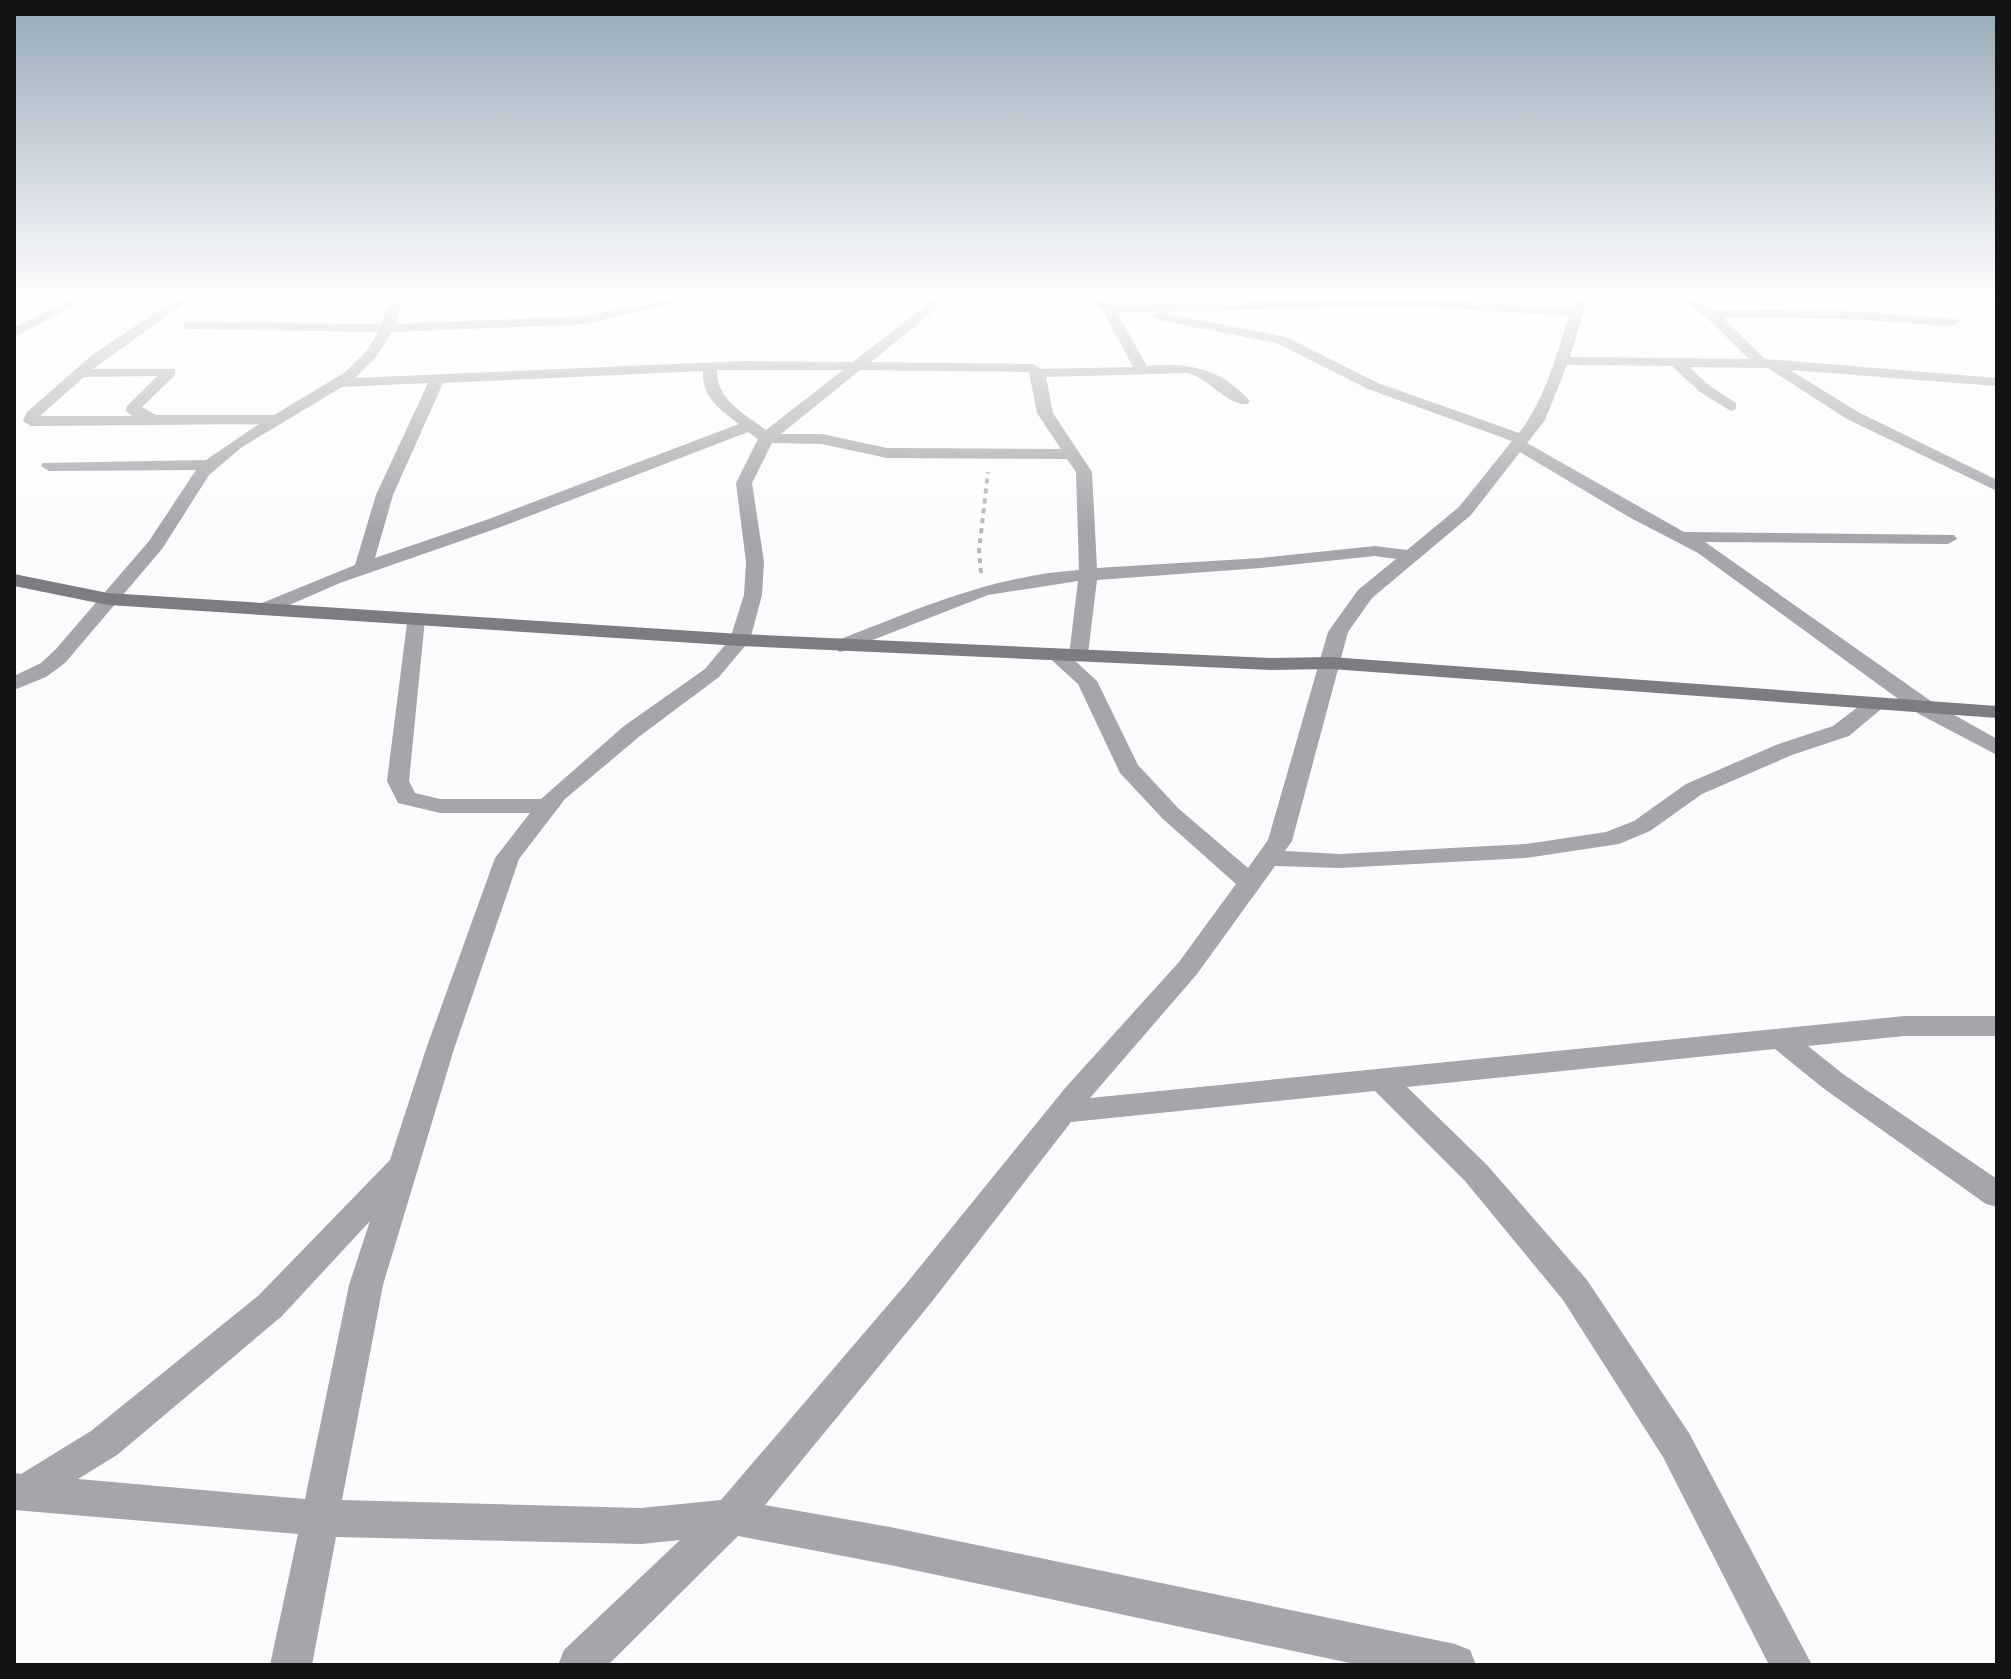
<svg xmlns="http://www.w3.org/2000/svg" width="2011" height="1679" font-family="'PT Sans',sans-serif">
	<style>
		.lines { fill: none; stroke-linecap: round; stroke-linejoin: round }
		.path { stroke: #b6b5b8; stroke-width: 4; stroke-dasharray: 5 5; stroke-linecap: butt }
		.street { fill: #a6a5a9; fill-rule: evenodd }
		.secondary { fill: #7e7c81; fill-rule: evenodd }
	</style>
	<rect width="100%" height="100%" fill="#fcfbfe"/>
	<g class="lines">
		<polyline class="path" points="981,573 979,551 988,472"/>
		<g class="street">
			<polygon points="81,294 96,294 14,337 14,328"/>
			<path d="M183,294H197L93,369H175V375L142,407L156,415H274L344,373L366,352L378,332L189,329L184,328V322L382,324L391,294H403L396,324L586,316L689,294H712L586,324L392,332L376,357L355,378L743,361L853,362L940,294H954L871,362L1033,364L1042,369L1133,367L1103,311L1081,294H1095L1113,305L1407,298L1572,308C1577,294 1583,294 1597,294L1587,302L1570,357L1749,359L1706,317L1671,294H1686L1714,310L1845,311L1957,319L1959,322L1952,326L1845,319L1723,318L1765,359L1997,378V386L1790,370L1858,412L1997,480V491L1847,419L1768,368L1689,367L1710,386L1736,403V409L1731,411L1700,392L1672,366L1567,365L1545,420L1527,443L1684,532L1954,535L1957,539L1948,544L1705,542L1935,704L1997,739V755L1919,714L1698,553L1629,517L1520,452L1471,515L1372,598L1348,632L1292,841L1285,851L1340,854L1526,844L1606,832L1634,821L1686,784L1776,745L1833,726L1867,700H1883L1886,705L1849,736L1792,755L1702,794L1650,831L1619,844L1526,858L1340,868L1275,866L1197,974L1090,1098L1904,1016H1997V1036H1904L1808,1046L1843,1074L1997,1179V1207L1986,1204L1823,1088L1775,1049L1407,1087L1487,1165L1587,1280L1689,1433L1812,1665H1769L1663,1457L1563,1300L1465,1181L1375,1091L1071,1122L930,1304L765,1505L890,1527L1455,1644L1470,1650L1476,1665H1359L890,1565L738,1536L608,1665H558L564,1650L680,1540L641,1544L336,1537L312,1665H270L298,1534L14,1510V1473L21,1474L91,1431L258,1296L390,1160L426,1049L495,858L530,813H440L398,803L387,781L408,615L415,613L425,619L409,781L415,793L440,799H541L624,726L705,669L730,639L744,595L746,562L736,483L758,439L748,432L498,528L340,583L271,613H257L254,609L257,605L355,565L376,495L428,383L342,387L242,447L209,475L162,549L65,663L46,677L14,690V676L41,663L56,649L149,541L196,470L49,471L41,466L43,463L206,460L259,424L31,426L23,421L27,412L92,355ZM1407,306L1569,316C1556,356 1545,400 1519,433L1378,383L1286,337L1158,312L1151,316L1158,320L1277,343L1368,389L1512,441L1459,507L1407,550L1375,546L1261,558L1097,568L1092,472L1053,413L1046,377L1188,373C1209,378 1228,407 1248,404L1250,401C1221,368 1188,362 1147,366L1117,313ZM717,370H843L766,430C745,414 716,400 717,370ZM860,370L1029,372L1037,413L1061,449L887,448L822,434H781ZM703,371C701,396 720,410 739,424L486,520L375,558L393,495L443,383ZM157,376L127,406L126,411L132,416H40L84,377ZM772,443L822,444L887,458L1067,459L1076,472L1079,570C989,576 916,610 833,642L830,646L840,652L847,650L988,595L1078,581L1069,655L1055,648L1045,654L1078,684L1120,773L1163,819L1236,884L1179,962L1066,1087L906,1284L721,1500L641,1508L342,1500L383,1285L454,1049L519,859L565,799L640,736L719,677L750,640L762,595L764,562L752,483ZM1375,556L1396,559L1358,590L1328,632L1268,840L1248,868L1179,809L1138,765L1097,681L1073,659L1085,658L1088,654L1097,580L1261,568ZM370,1221L349,1285L305,1499L78,1479L117,1455L282,1316Z"/>
		</g>
		<polygon class="secondary" points="14,574 108,593 740,634 1271,658 1331,657 1997,706 1997,718 1331,669 1271,670 740,646 108,605 14,586"/>
	</g>
	<linearGradient id="sky" x2="0" y2="1"><stop stop-color="#95a8b6"/><stop offset="0.56" stop-color="#fefdff"/><stop offset="1" stop-color="#fefdff" stop-opacity="0"/></linearGradient>
	<rect width="2011" height="529" fill="url(#sky)"/>
	<rect width="2011" height="1679" fill="none" stroke="#141315" stroke-width="32"/>
</svg>
